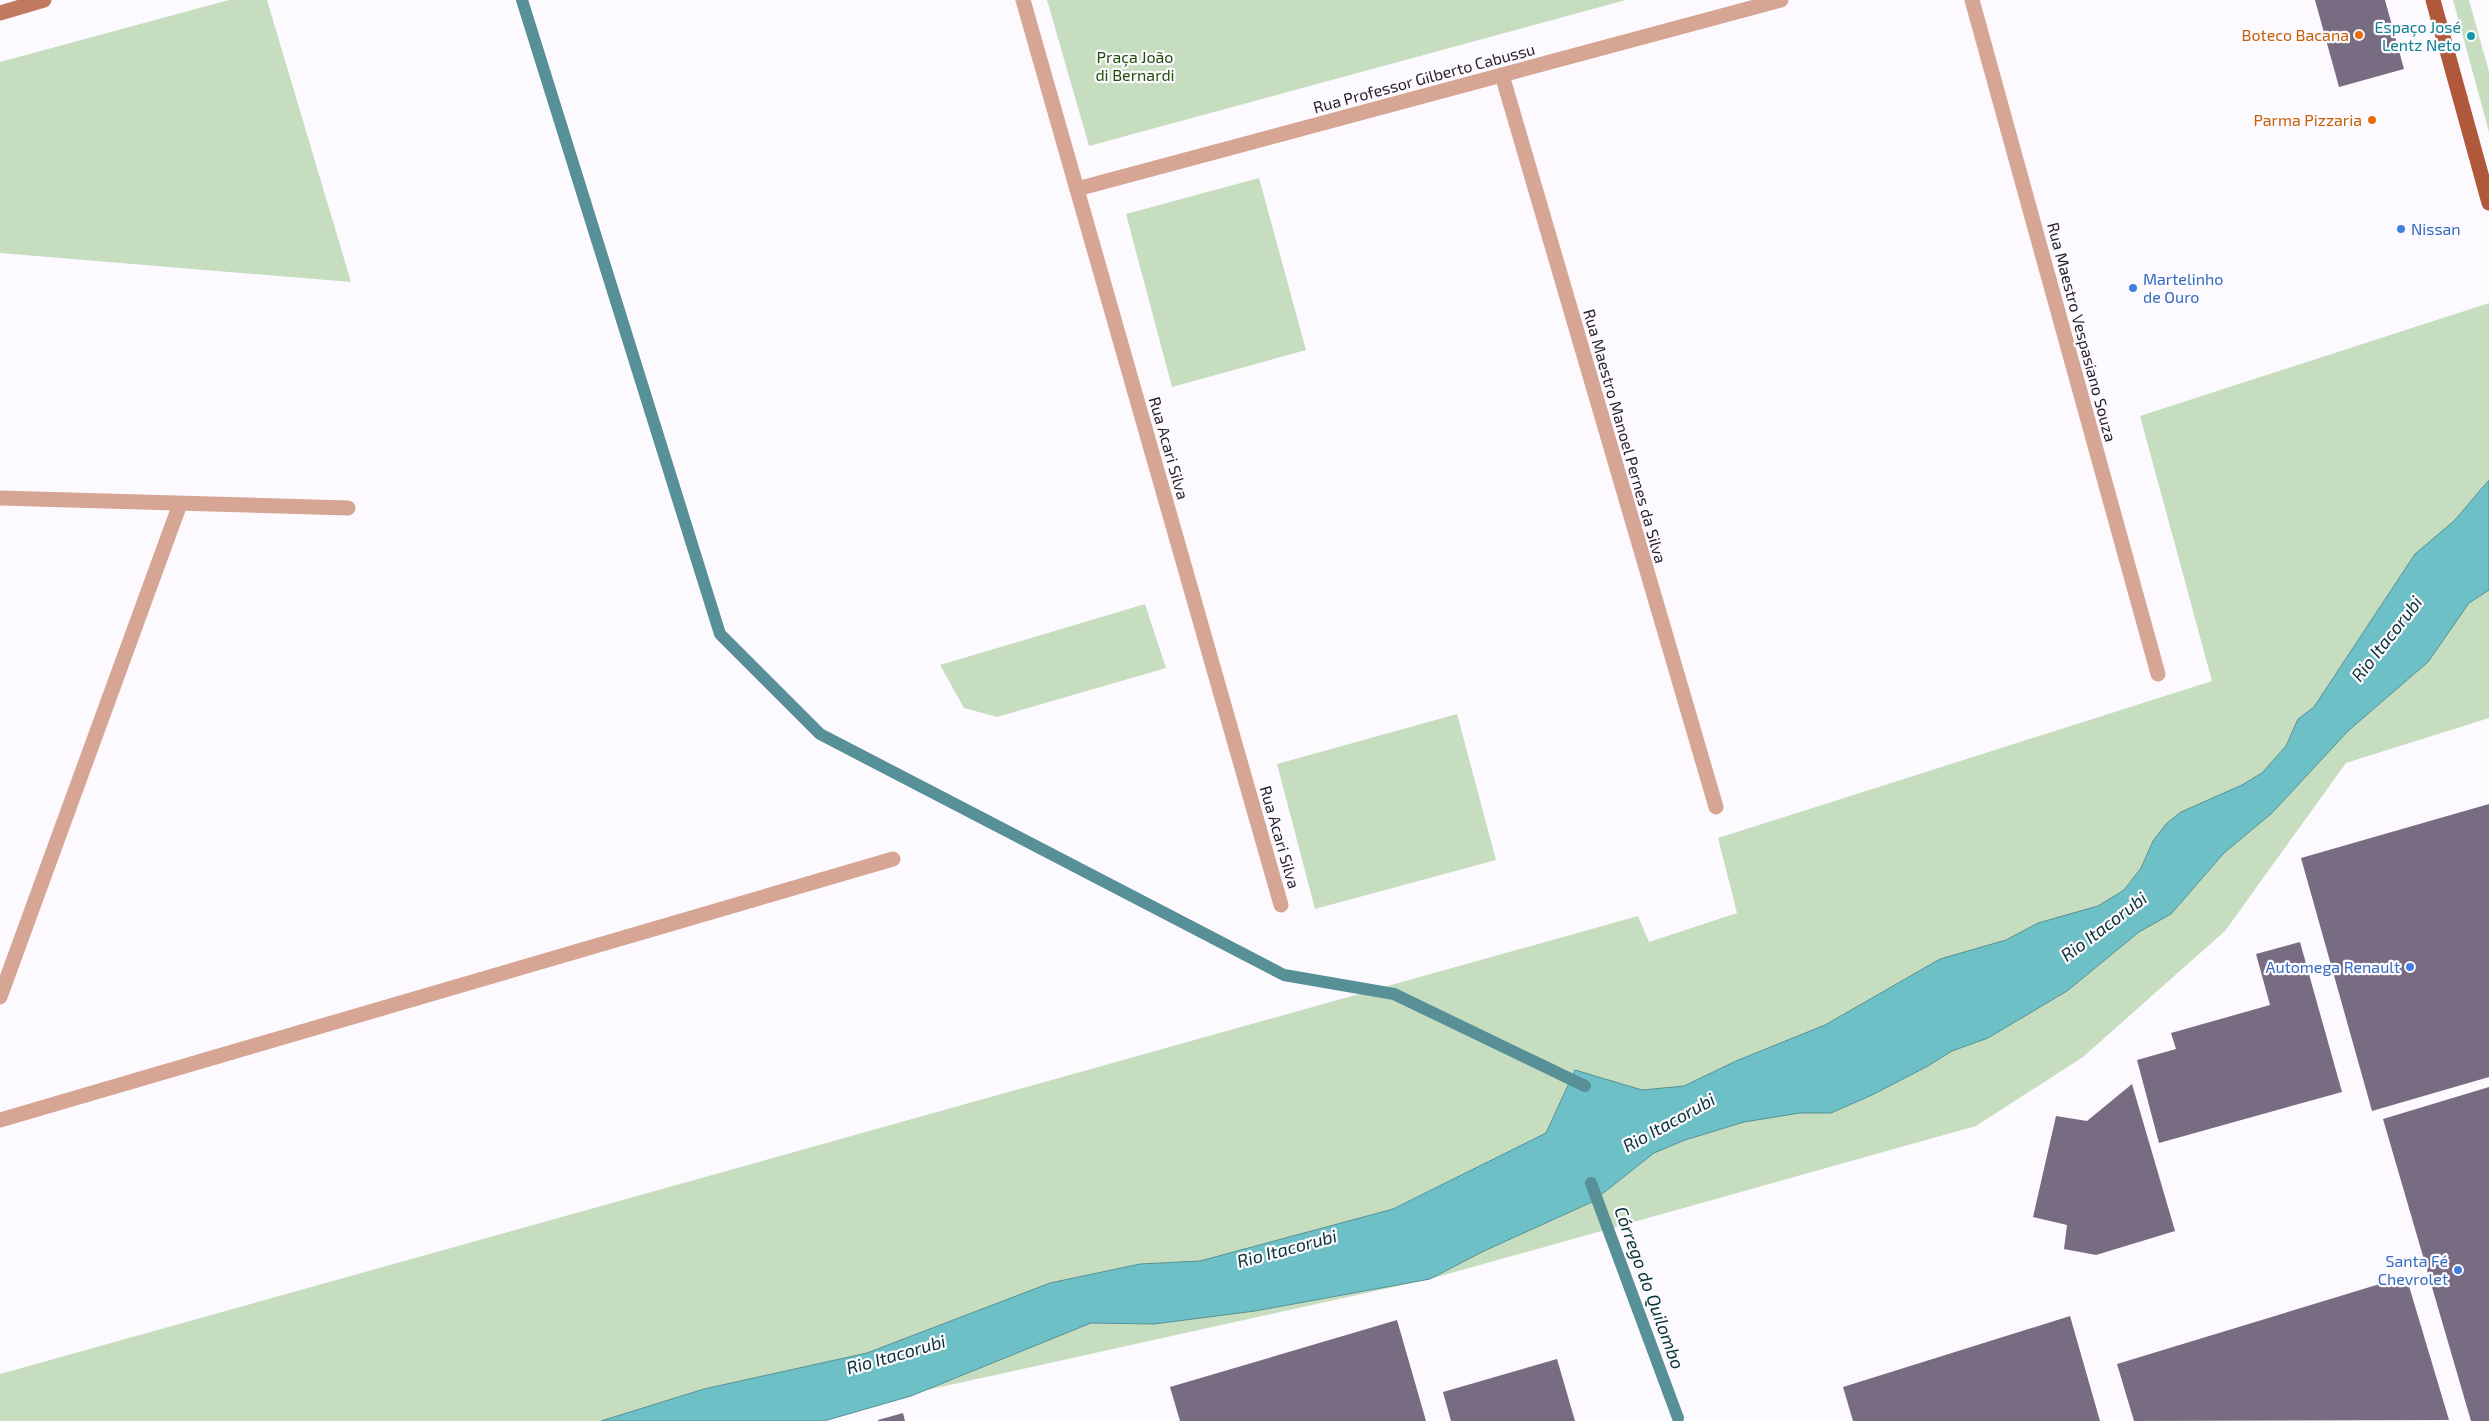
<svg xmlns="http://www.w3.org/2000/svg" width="2489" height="1421" font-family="'Exo 2',sans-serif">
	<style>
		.green { fill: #c6debf }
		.water { fill: #6dc1c6; stroke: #579097 }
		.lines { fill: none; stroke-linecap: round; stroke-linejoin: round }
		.stream { stroke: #579097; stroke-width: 12 }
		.building { fill: #786c82 }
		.street { stroke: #d6a593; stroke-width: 15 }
		.secondary { stroke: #c17a60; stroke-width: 15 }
		.primary { stroke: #af593a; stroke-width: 15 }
		.food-dot { fill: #e8710a; stroke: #fdfaff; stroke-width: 2 }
		.culture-dot { fill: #0f9aa8; stroke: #fdfaff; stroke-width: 2 }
		.shop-dot { fill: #3f7fe0; stroke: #fdfaff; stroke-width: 2 }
		.labels { text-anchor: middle; stroke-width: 4.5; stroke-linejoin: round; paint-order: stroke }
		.culture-label { font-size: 16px; fill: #0d838f; stroke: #fdfaff; text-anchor: end }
		.food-label { font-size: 16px; fill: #c56008; stroke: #fdfaff; text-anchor: end }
		.park-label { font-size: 16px; fill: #1e4f08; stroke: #fdfaff }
		.street-label { font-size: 16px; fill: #251f28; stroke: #fdfaff }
		.shop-label { font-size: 16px; fill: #366cbe; stroke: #fdfaff; text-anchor: start }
		.water-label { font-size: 18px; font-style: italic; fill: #073235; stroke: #fdfaff }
	</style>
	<rect width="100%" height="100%" fill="#fdfaff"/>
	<g class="green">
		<polygon points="229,0 267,0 351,282 0,253 0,62"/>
		<polygon points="1047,0 1626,0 1089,146"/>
		<polygon points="2453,0 2469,0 2489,72 2489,132"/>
		<polygon points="1259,178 1306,350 1172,387 1126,214"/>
		<polygon points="2489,303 2489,718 2346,763 2225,931 2083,1057 1976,1126 1430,1279 841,1409 800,1421 0,1421 0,1374 1638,916 1649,942 1737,913 1718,838 2212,681 2140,416"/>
		<polygon points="1145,604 1166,668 997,717 964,708 940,665"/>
		<polygon points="1457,714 1496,860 1315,909 1277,764"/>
	</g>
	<polygon class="water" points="2489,480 2489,590 2469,603 2428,662 2348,731 2272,813 2224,853 2171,914 2139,932 2067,991 1988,1038 1952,1051 1928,1066 1872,1095 1831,1113 1800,1113 1744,1122 1685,1140 1654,1153 1592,1202 1484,1251 1430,1279 1255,1311 1154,1324 1091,1323 911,1396 824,1421 601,1421 704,1389 867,1353 1050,1283 1140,1264 1200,1261 1393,1209 1546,1133 1575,1070 1642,1090 1684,1086 1736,1061 1825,1025 1940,959 2006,940 2038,923 2098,906 2124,890 2141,868 2153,841 2166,824 2181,812 2242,785 2262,773 2286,746 2298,719 2314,707 2415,554 2454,521"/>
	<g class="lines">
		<g class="stream">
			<polyline points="522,0 720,634 820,734 1284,975 1394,994 1585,1086"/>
			<polyline points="1591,1183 1678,1418"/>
		</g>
	</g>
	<g class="building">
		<polygon points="2315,0 2385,0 2404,69 2339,87"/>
		<polygon points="2489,804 2489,1077 2372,1111 2301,858"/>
		<polygon points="2300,942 2342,1092 2159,1143 2137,1060 2176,1049 2171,1033 2270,1005 2256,954"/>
		<polygon points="2132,1084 2175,1231 2096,1255 2064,1249 2067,1225 2033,1217 2056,1116 2087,1121"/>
		<polygon points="2489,1087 2489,1421 2471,1421 2383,1119"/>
		<polygon points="2406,1276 2449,1420 2134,1421 2117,1364"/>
		<polygon points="2070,1316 2100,1421 1853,1421 1843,1387"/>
		<polygon points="1397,1320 1426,1421 1180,1421 1170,1387"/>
		<polygon points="1557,1359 1575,1421 1451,1421 1443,1392"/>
		<polygon points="903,1413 905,1421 878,1421 878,1420"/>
	</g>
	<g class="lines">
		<g class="street">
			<polyline points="1023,0 1281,905"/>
			<polyline points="1972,0 2158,674"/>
			<polyline points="1502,75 1716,807"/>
			<polyline points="1077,189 1781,0"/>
			<polyline points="0,498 348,508"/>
			<polyline points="0,997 180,504"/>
			<polyline points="0,1120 893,859"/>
		</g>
		<polyline class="secondary" points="0,13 44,0"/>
		<polyline class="primary" points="2433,0 2489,203"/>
	</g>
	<g class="food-dot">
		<circle cx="2359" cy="35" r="5"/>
		<circle cx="2372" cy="120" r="5"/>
	</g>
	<circle class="culture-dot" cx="2471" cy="36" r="5"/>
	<g class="shop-dot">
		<circle cx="2401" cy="229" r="5"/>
		<circle cx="2133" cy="288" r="5"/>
		<circle cx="2410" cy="967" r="5"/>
		<circle cx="2458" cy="1270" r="5"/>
	</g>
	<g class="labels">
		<g class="culture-label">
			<text x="2461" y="33">Espaço José<tspan x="2461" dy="18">Lentz Neto</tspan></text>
		</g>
		<g class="food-label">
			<text x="2349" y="41">Boteco Bacana</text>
			<text x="2362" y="126">Parma Pizzaria</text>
		</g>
		<g class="park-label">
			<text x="1135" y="63">Praça João<tspan x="1135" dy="18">di Bernardi</tspan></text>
		</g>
		<g class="street-label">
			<text transform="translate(1424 78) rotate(-15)" y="6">Rua Professor Gilberto Cabussu</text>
			<text transform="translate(2082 332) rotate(75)" y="6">Rua Maestro Vespasiano Souza</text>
			<text transform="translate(1625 436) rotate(74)" y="6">Rua Maestro Manoel Pernes da Silva</text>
			<text transform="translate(1169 448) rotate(74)" y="6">Rua Acari Silva</text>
			<text transform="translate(1280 837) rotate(74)" y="6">Rua Acari Silva</text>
		</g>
		<g class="shop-label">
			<text x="2411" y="235">Nissan</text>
			<text x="2143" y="285">Martelinho<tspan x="2143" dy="18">de Ouro</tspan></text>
			<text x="2400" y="973" text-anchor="end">Automega Renault</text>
			<text x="2448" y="1267" text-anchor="end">Santa Fé<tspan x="2448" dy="18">Chevrolet</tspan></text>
		</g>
		<g class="water-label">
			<text transform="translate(2387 639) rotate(-52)" y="6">Rio Itacorubi</text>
			<text transform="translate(2104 927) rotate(-37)" y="6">Rio Itacorubi</text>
			<text transform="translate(1669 1123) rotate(-29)" y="6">Rio Itacorubi</text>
			<text transform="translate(1287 1249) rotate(-15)" y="6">Rio Itacorubi</text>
			<text transform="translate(1649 1288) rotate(70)" y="6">Córrego do Quilombo</text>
			<text transform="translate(896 1355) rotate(-16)" y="6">Rio Itacorubi</text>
		</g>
	</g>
</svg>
